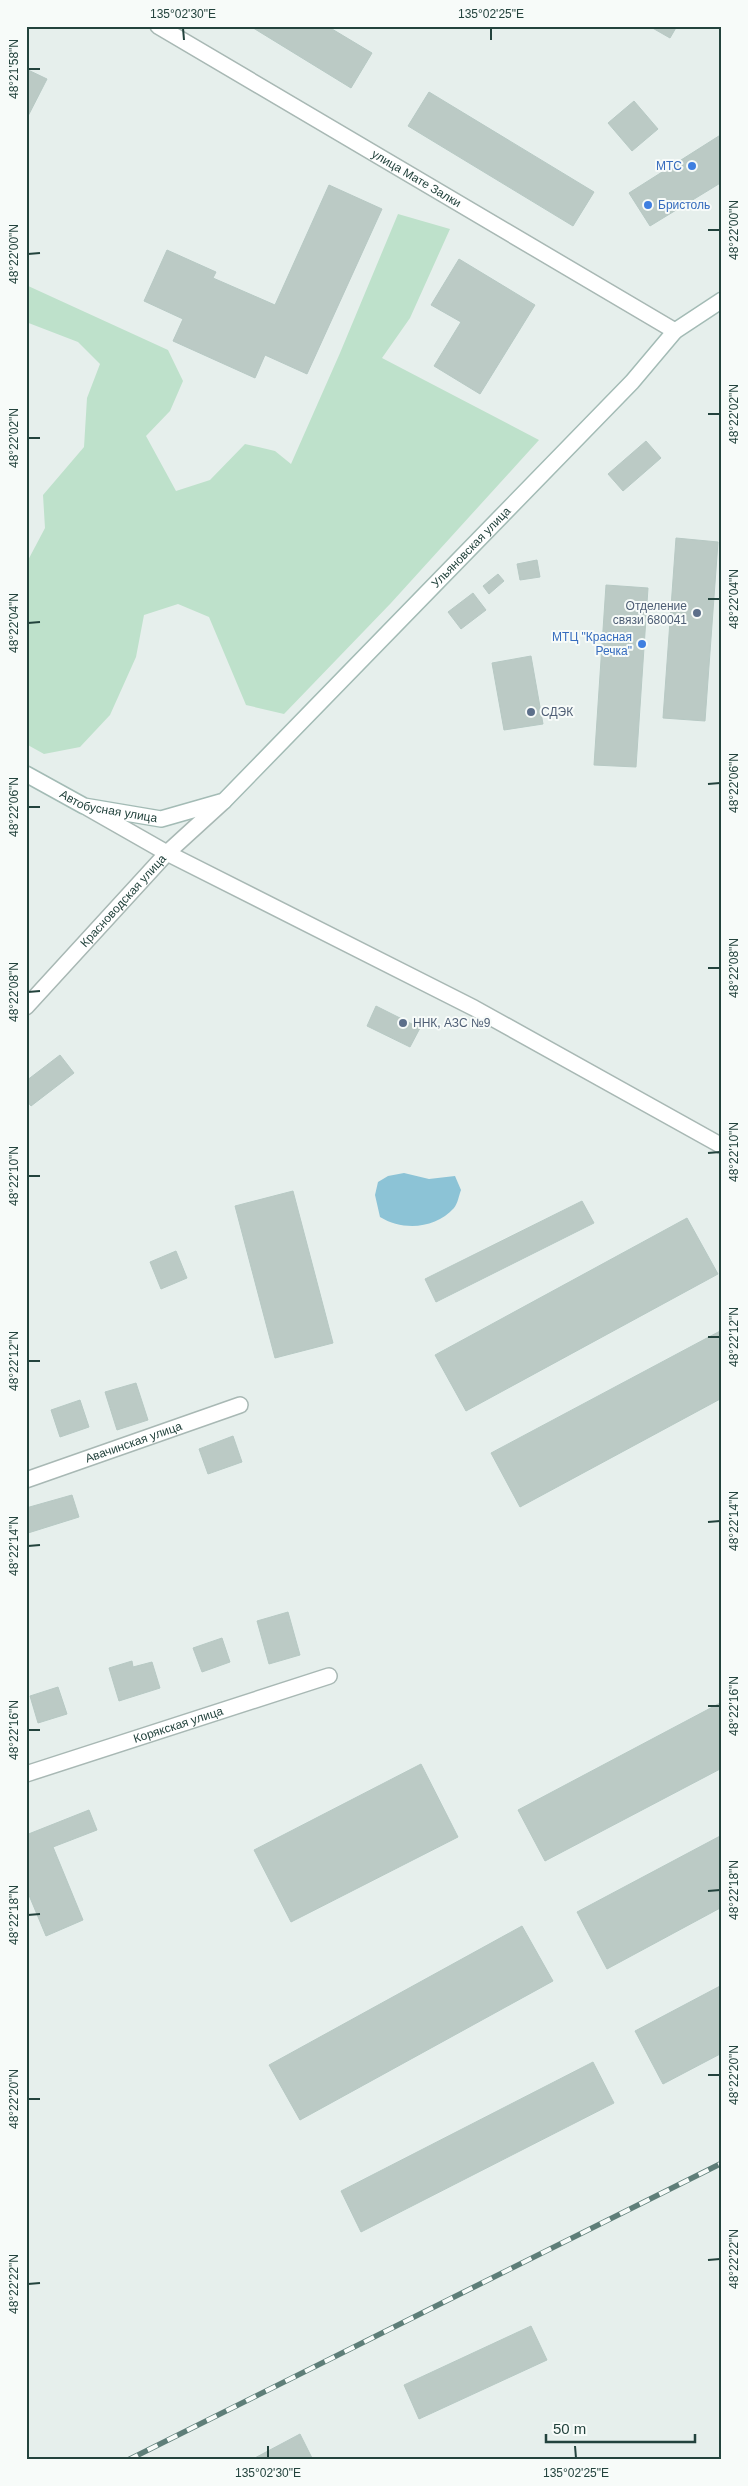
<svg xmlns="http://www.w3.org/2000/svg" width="748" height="2486" font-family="Helvetica,sans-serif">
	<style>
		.green { fill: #bee1cb }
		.water { fill: #8cc3d6 }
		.building { fill: #bbcac5; stroke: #b7c9c4 }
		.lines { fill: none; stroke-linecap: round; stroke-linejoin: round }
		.street-casing { stroke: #a8b8b4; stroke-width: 18 }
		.secondary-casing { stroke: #a3bbb5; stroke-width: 18 }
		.street { stroke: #fff; stroke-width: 15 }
		.secondary { stroke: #fff; stroke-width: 15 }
		.rail-casing { stroke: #5e7e78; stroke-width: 5.5 }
		.rail { stroke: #f7fbf9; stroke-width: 4; stroke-dasharray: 11; stroke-linecap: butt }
		.ticks { fill: none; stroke: #23433d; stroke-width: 2 }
		.shop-dot { fill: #3f7fe0; stroke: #f7fbf9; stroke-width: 2 }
		.service-dot { fill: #5c6f8a; stroke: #f7fbf9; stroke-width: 2 }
		.labels { text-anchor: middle; stroke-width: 4; stroke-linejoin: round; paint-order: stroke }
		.shop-label { font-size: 12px; fill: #366cbe; stroke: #f7fbf9; text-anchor: end }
		.street-label { font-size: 12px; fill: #23433d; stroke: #f7fbf9 }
		.service-label { font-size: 12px; fill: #4e5e75; stroke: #f7fbf9; text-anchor: start }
		.neatline { fill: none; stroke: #23433d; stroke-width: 2 }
		.ticks-label { font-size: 12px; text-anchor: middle; fill: #23433d }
	</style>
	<rect width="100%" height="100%" fill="#e6efec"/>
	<polygon class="green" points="398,214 450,229 410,318 382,358 539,440 391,603 284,714 246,705 209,617 178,604 144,615 136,657 110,715 80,747 44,754 26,744 26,564 45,528 43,495 84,447 87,398 100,364 78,342 26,322 26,285 168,350 183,381 170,411 146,436 176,491 210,480 245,444 275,451 291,464 340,353"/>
	<path class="water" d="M404,1173L429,1179L455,1176L461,1190C459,1195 458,1203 454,1208C435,1229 403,1231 380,1217L375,1195L378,1182L388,1176Z"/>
	<g class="building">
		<polygon points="250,26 327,26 372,53 351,88"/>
		<polygon points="649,26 677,26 670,38"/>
		<polygon points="26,69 47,79 26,120"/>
		<polygon points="429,92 594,192 573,226 408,126"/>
		<polygon points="634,101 658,129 632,151 608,123"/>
		<polygon points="722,134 722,182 650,226 629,193"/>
		<polygon points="329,185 382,209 307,374 265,355 255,378 173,341 183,319 144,301 167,250 216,272 213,278 275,305"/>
		<polygon points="459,259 535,305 480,394 434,366 461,322 431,305"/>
		<polygon points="646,441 661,458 623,491 608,474"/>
		<polygon points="676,538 718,542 705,721 663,718"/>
		<polygon points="537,560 540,577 520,580 517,564"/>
		<polygon points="498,574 504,581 489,594 483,586"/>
		<polygon points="606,585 648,588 636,767 594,765"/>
		<polygon points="473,593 486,610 461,629 448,612"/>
		<polygon points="531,656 543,724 504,730 492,663"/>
		<polygon points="376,1006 420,1028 410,1047 367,1026"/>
		<polygon points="60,1055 74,1073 31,1106 26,1100 26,1081"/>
		<polygon points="293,1191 333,1343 275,1358 235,1206"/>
		<polygon points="582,1201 594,1223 436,1302 425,1279"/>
		<polygon points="687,1218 718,1274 466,1411 435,1355"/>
		<polygon points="176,1251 187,1278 161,1289 150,1262"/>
		<polygon points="722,1330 722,1398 520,1507 491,1453"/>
		<polygon points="136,1383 148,1420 117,1430 105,1392"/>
		<polygon points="80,1400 89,1427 60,1437 51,1410"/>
		<polygon points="233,1436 242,1462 208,1474 199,1449"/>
		<polygon points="72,1495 79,1517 28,1533 26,1508"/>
		<polygon points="288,1612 300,1655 269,1664 257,1621"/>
		<polygon points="222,1638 230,1662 202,1672 193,1648"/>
		<polygon points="132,1661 133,1667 152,1662 160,1688 119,1701 109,1668"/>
		<polygon points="58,1687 67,1714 38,1723 30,1696"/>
		<polygon points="722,1702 722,1768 545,1861 518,1810"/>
		<polygon points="421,1764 458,1837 291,1922 254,1850"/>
		<polygon points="89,1810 97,1830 53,1847 83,1920 46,1936 26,1888 26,1835"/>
		<polygon points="722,1835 722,1907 607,1969 577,1912"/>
		<polygon points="522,1926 553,1981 300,2120 269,2065"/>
		<polygon points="722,1985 722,2053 663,2084 635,2031"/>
		<polygon points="593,2062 614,2103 361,2232 341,2191"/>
		<polygon points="531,2326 547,2360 419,2419 404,2385"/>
		<polygon points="300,2434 313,2460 251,2460"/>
	</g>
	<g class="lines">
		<defs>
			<g id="street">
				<path id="s1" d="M158,26L675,331"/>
				<polyline points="88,808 167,853 474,1008 722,1146"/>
				<path id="s2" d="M26,1007L167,853L224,801"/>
				<path id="s3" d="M26,1480L240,1405"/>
				<path id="s4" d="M26,1774L329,1676"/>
			</g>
			<g id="secondary">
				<path id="s5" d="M26,774L84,806L161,819L224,801L632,382L675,331L722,300"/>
			</g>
		</defs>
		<use href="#street" class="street-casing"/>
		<use href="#secondary" class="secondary-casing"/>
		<use href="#street" class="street"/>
		<use href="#secondary" class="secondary"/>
		<defs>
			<polyline id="rail" points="128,2460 722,2163"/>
		</defs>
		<use href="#rail" class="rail-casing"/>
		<use href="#rail" class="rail"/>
	</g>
	<path class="ticks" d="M183,28L184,40M491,28V40M28,69H40M708,230H720M28,254L40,253M708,414H720M28,438H40M708,599H720M28,623L40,622M708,784L720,783M28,807H40M708,968H720M28,992L40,991M708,1153L720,1152M28,1176H40M708,1337H720M28,1361H40M708,1522L720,1521M28,1546L40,1545M708,1706H720M28,1730H40M708,1891L720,1890M28,1915L40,1914M708,2075H720M28,2099H40M708,2260L720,2259M28,2284L40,2283M268,2446V2458M575,2446L576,2458"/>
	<g class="shop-dot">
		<circle cx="692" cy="166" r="5"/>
		<circle cx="648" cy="205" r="5"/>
		<circle cx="642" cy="644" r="5"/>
	</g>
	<g class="service-dot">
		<circle cx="697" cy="613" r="5"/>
		<circle cx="531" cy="712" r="5"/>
		<circle cx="403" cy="1023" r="5"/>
	</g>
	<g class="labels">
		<g class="shop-label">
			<text x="682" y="170">МТС</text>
			<text x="658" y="209" text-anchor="start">Бристоль</text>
			<text x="632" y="641">МТЦ "Красная<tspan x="632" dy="14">Речка"</tspan></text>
		</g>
		<g class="street-label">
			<text dy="4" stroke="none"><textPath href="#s1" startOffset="300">улица Мате Залки</textPath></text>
			<text dy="4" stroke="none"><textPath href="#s5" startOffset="564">Ульяновская улица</textPath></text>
			<text dy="4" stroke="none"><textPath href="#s5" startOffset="90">Автобусная улица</textPath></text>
			<text dy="4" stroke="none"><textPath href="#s2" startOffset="144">Красноводская улица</textPath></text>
			<text dy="4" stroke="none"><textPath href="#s3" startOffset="114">Авачинская улица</textPath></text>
			<text dy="4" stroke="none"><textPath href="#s4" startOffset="160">Корякская улица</textPath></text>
		</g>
		<g class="service-label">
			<text x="687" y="610" text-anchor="end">Отделение<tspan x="687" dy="14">связи 680041</tspan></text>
			<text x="541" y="716">СДЭК</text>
			<text x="413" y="1027">ННК, АЗС №9</text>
		</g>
	</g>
	<rect width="748" height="2486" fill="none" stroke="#f7fbf9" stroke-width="55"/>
	<path d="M546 2434v8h149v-8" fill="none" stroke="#23433d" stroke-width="2.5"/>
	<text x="553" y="2434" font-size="15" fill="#23433d" stroke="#f7fbf9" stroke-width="4" paint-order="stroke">50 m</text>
	<rect x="28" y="28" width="692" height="2430" class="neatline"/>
	<g class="ticks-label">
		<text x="183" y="18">135°02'30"E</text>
		<text x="491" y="18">135°02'25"E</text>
		<text transform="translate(14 69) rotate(-90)" y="4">48°21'58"N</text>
		<text transform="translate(734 230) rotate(-90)" y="4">48°22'00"N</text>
		<text transform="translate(14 254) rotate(-90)" y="4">48°22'00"N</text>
		<text transform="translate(734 414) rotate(-90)" y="4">48°22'02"N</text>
		<text transform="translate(14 438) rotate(-90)" y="4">48°22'02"N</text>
		<text transform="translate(734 599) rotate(-90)" y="4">48°22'04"N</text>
		<text transform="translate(14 623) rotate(-90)" y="4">48°22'04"N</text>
		<text transform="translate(734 783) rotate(-90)" y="4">48°22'06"N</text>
		<text transform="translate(14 807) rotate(-90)" y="4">48°22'06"N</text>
		<text transform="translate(734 968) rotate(-90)" y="4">48°22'08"N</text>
		<text transform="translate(14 992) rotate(-90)" y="4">48°22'08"N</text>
		<text transform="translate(734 1152) rotate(-90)" y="4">48°22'10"N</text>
		<text transform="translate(14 1176) rotate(-90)" y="4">48°22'10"N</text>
		<text transform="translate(734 1337) rotate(-90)" y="4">48°22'12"N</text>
		<text transform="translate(14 1361) rotate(-90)" y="4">48°22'12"N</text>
		<text transform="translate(734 1521) rotate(-90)" y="4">48°22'14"N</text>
		<text transform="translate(14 1546) rotate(-90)" y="4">48°22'14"N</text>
		<text transform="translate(734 1706) rotate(-90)" y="4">48°22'16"N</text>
		<text transform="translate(14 1730) rotate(-90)" y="4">48°22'16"N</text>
		<text transform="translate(734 1890) rotate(-90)" y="4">48°22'18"N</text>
		<text transform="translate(14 1915) rotate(-90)" y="4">48°22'18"N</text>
		<text transform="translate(734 2075) rotate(-90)" y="4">48°22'20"N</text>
		<text transform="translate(14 2099) rotate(-90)" y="4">48°22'20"N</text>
		<text transform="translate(734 2259) rotate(-90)" y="4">48°22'22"N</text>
		<text transform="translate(14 2284) rotate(-90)" y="4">48°22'22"N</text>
		<text x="268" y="2477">135°02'30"E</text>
		<text x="576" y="2477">135°02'25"E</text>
	</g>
</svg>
